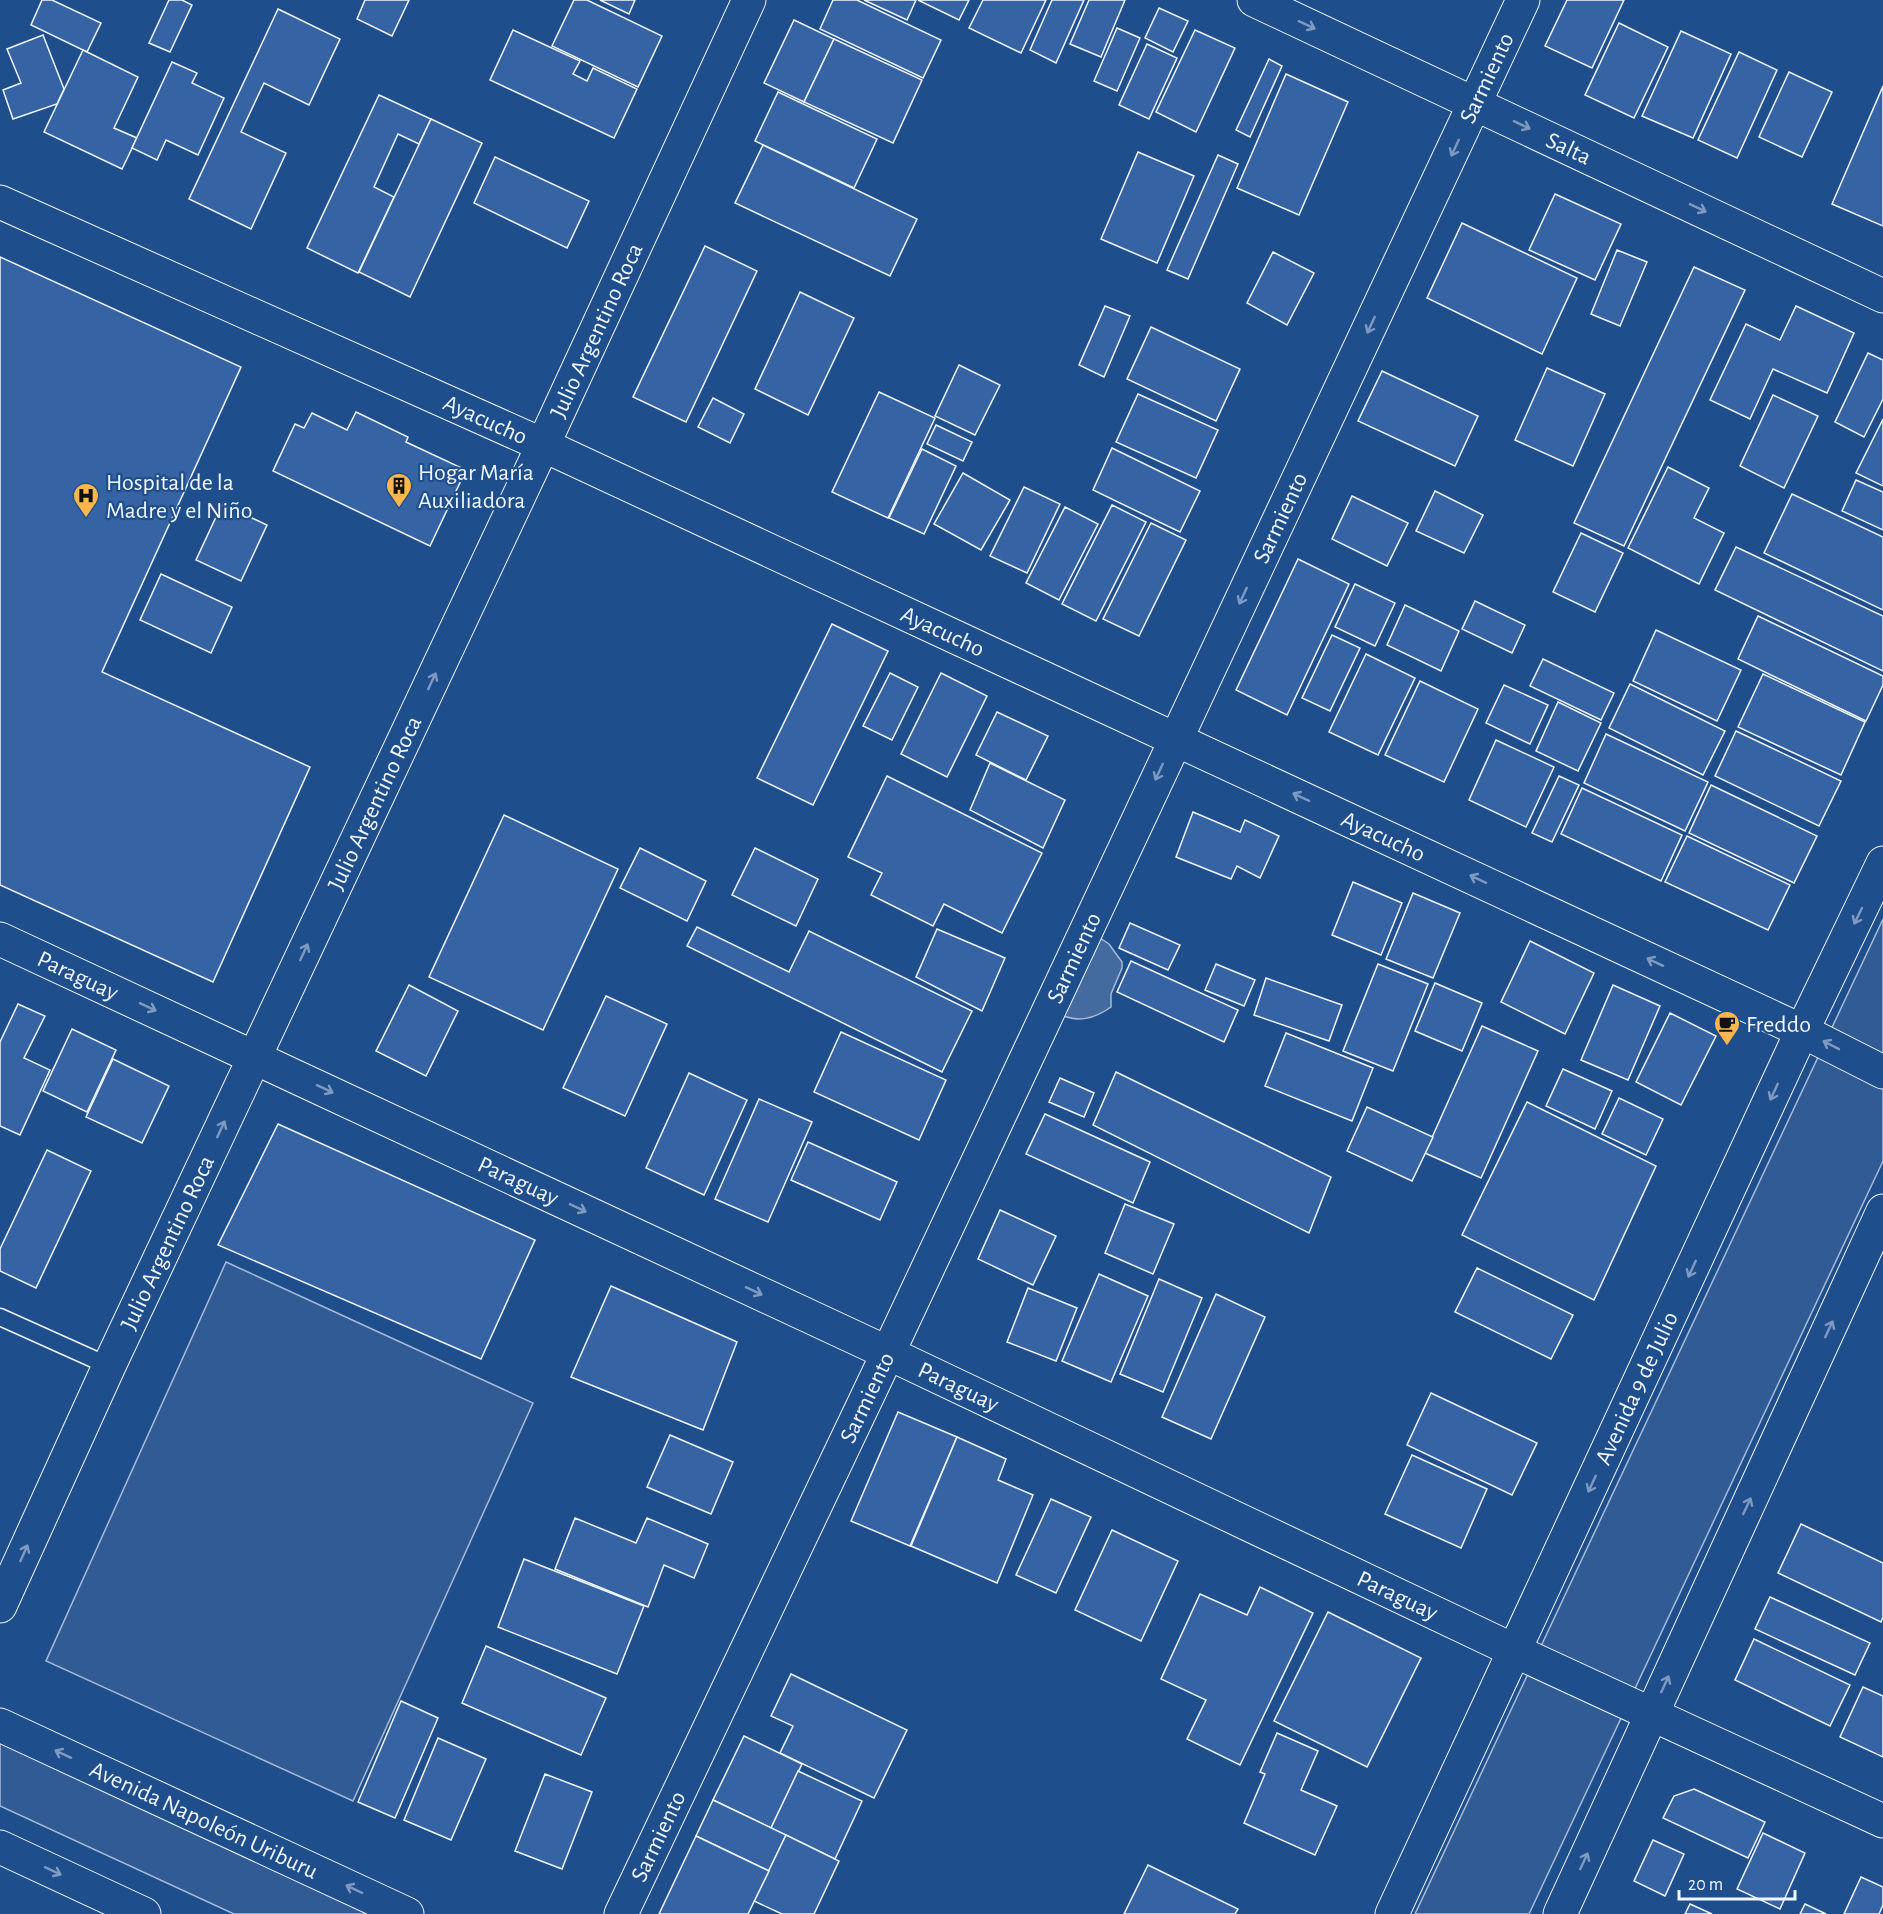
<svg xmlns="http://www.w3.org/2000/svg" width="1883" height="1914" font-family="'Alegreya Sans',sans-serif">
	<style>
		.built { fill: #305b95; stroke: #a8bbd7; stroke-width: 1.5 }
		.water { fill: #446ba0; stroke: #a8bbd7; stroke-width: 1.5 }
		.building { fill: #3563a3; stroke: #f2f6ff; stroke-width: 1.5 }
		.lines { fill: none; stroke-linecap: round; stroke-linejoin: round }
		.service-casing { stroke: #f2f6ff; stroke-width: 19 }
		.minor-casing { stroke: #f2f6ff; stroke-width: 35 }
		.secondary-casing { stroke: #f2f6ff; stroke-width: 35 }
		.service { stroke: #1f4e8c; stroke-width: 16 }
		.minor { stroke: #1f4e8c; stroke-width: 33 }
		.secondary { stroke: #1f4e8c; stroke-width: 33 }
		.oneway { stroke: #7e9ac0 }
		.labels { text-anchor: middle; stroke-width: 4.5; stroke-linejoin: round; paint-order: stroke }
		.street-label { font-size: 24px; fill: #f2f6ff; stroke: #1f4e8c }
		.poi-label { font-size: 24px; fill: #f2f6ff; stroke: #1f4e8c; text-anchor: start }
	</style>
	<rect width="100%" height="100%" fill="#1f4e8c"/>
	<g class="built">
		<polygon points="1883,919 1883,1161 1529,1914 1415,1914"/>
		<polygon points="226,1262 533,1403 353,1801 46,1661"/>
		<polygon points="0,1741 371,1914 234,1914 0,1806"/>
	</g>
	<path class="water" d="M1091,932L1109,944L1122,962V968L1111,994V1007C1094,1019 1078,1023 1058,1014Z"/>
	<g class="building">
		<polygon points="42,0 52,0 101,23 87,52 31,25"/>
		<polygon points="169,0 182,0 192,5 170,52 149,43"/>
		<polygon points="365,0 409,0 392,36 357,19"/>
		<polygon points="574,0 587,0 662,36 638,87 552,46"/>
		<polygon points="600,0 635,0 629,14"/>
		<polygon points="833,0 857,0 941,40 923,78 820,29"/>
		<polygon points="864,0 916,0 907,20"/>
		<polygon points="918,0 969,0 959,20"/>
		<polygon points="983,0 1046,0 1021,53 969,28"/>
		<polygon points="1052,0 1084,0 1056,63 1030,50"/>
		<polygon points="1089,0 1125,0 1101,57 1070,44"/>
		<polygon points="1567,0 1624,0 1592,68 1545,46"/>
		<polygon points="1159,8 1188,21 1173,52 1145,38"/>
		<polygon points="278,9 340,39 309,105 264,83 241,132 286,153 251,229 189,199"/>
		<polygon points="794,20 834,39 804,102 764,83"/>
		<polygon points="1619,23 1668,47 1634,118 1585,95"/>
		<polygon points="1117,28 1140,38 1117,91 1094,81"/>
		<polygon points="513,30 580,61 573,74 587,81 593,68 637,89 614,138 490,80"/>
		<polygon points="1195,30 1235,48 1196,132 1156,112"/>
		<polygon points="1681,31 1731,54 1693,138 1642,116"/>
		<polygon points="43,35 64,89 57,104 13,119 3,90 21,83 7,49"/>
		<polygon points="834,39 922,80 893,143 804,102"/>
		<polygon points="1147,44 1177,58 1149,119 1119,105"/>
		<polygon points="83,50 138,77 114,128 137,138 122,169 44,132"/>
		<polygon points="1739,52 1777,70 1737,158 1698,140"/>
		<polygon points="1269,59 1282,66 1250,137 1236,130"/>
		<polygon points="172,62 197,73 192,83 224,98 198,155 166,140 157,160 132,148"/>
		<polygon points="1789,72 1832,92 1802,157 1759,137"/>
		<polygon points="1286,74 1348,102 1299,215 1237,188"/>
		<polygon points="1883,86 1883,226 1832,204"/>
		<polygon points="778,92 877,139 854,188 755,141"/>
		<polygon points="379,95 431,119 419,144 398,134 374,187 394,197 358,273 307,248"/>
		<polygon points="431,119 482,143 410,297 359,272"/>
		<polygon points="763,145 917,219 890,276 735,203"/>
		<polygon points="1138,152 1194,176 1157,263 1101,239"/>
		<polygon points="1218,155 1238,164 1188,279 1167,270"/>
		<polygon points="495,157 589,201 567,248 474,203"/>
		<polygon points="1555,194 1621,224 1595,280 1529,250"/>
		<polygon points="1462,223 1577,278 1542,354 1427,298"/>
		<polygon points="705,246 757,271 686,422 633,397"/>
		<polygon points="1617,250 1647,262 1620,326 1591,314"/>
		<polygon points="1273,252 1314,273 1287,325 1247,303"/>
		<polygon points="0,257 241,367 102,672 310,767 213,982 0,885"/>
		<polygon points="1694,267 1745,290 1624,546 1574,523"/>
		<polygon points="800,292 854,318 808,415 755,389"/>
		<polygon points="1105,306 1130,316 1104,377 1079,365"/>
		<polygon points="1796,306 1854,333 1827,393 1773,369 1750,419 1710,400 1746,324 1780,340"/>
		<polygon points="1151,327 1240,369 1216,421 1127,379"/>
		<polygon points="1868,353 1883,360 1883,399 1864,437 1835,422"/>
		<polygon points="959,365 1000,385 975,435 935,416"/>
		<polygon points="1547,368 1605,394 1573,466 1515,440"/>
		<polygon points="1382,371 1478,416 1455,466 1358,421"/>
		<polygon points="879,392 935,418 888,518 832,492"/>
		<polygon points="1138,394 1218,430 1196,478 1116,442"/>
		<polygon points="1773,395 1818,416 1784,488 1740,466"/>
		<polygon points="713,398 744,414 730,443 698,427"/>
		<polygon points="356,412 408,437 406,442 466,470 430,546 273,471 295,424 304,428 312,413 347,430"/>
		<polygon points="1883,419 1883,486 1856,473"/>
		<polygon points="936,425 972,442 963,461 927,444"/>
		<polygon points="1112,448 1200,491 1180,532 1093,490"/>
		<polygon points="922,449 956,466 924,534 889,518"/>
		<polygon points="1668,467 1709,488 1694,518 1724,533 1699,584 1628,548"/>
		<polygon points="963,473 1010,500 981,550 934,524"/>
		<polygon points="1856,480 1883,492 1883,530 1842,511"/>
		<polygon points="1024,487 1060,504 1027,573 990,556"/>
		<polygon points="1435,491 1483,515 1464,553 1416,531"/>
		<polygon points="1792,494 1883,537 1883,610 1764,553"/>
		<polygon points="1352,496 1408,523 1387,566 1332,539"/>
		<polygon points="222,504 267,525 241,581 196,560"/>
		<polygon points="1112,505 1146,522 1096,621 1062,604"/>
		<polygon points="1065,507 1098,524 1059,600 1026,583"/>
		<polygon points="1151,523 1186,540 1139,636 1103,619"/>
		<polygon points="1581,533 1623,553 1595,612 1553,592"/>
		<polygon points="1736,547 1883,616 1883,671 1715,590"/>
		<polygon points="1298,559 1349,584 1287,715 1236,690"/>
		<polygon points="161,574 232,607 211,653 140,620"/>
		<polygon points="1355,584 1395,603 1375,646 1335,627"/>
		<polygon points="1475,601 1525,625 1512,653 1462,629"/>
		<polygon points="1405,605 1459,631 1441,671 1387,645"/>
		<polygon points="1758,616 1883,676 1883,685 1866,721 1738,659"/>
		<polygon points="832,624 888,651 813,805 757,778"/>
		<polygon points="1656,630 1741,670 1717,721 1633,681"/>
		<polygon points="1332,635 1360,648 1330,711 1302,698"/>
		<polygon points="1366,654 1415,678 1378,755 1329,732"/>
		<polygon points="1543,659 1614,693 1601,720 1530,686"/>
		<polygon points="890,673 918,687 892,740 863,726"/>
		<polygon points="941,673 987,696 947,777 901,754"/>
		<polygon points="1763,674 1865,722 1841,775 1738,727"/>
		<polygon points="1420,681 1478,709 1444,782 1385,755"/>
		<polygon points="1630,684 1725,731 1703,775 1609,728"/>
		<polygon points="1504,685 1548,705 1530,744 1486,723"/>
		<polygon points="1558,702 1601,723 1578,771 1536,751"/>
		<polygon points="997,712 1048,736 1026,780 976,755"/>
		<polygon points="1736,731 1841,781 1819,826 1715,776"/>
		<polygon points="1606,734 1708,782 1685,831 1584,783"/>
		<polygon points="1496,740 1554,767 1526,827 1469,800"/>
		<polygon points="990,763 1065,800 1043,848 970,810"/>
		<polygon points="887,776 1042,853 1002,933 944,904 933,926 871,895 882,873 848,857"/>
		<polygon points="1559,776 1579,785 1552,842 1532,833"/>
		<polygon points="1711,785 1817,836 1794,883 1689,833"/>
		<polygon points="1582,788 1682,835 1661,881 1561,834"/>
		<polygon points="1193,812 1240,832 1245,820 1279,836 1260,878 1237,866 1231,879 1176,857"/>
		<polygon points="504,815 618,869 543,1030 429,977"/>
		<polygon points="1687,836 1790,885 1768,930 1665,882"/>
		<polygon points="640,848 706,881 687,921 620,888"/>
		<polygon points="755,848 818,879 796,926 732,895"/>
		<polygon points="1353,882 1402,903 1381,955 1332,935"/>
		<polygon points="1413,893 1460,913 1433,978 1386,959"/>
		<polygon points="1130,923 1180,945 1168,970 1119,948"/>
		<polygon points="697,927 789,972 809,931 972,1011 942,1072 687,946"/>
		<polygon points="937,929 1005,958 982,1011 916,977"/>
		<polygon points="1530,941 1594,973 1565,1034 1501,1002"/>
		<polygon points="1131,961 1238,1010 1224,1042 1117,992"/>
		<polygon points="1216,964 1255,980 1244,1006 1205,990"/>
		<polygon points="1378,964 1428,984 1393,1071 1343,1051"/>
		<polygon points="1266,978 1342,1005 1329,1041 1254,1015"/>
		<polygon points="1435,983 1482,1003 1462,1051 1415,1031"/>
		<polygon points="409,985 458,1011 426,1076 376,1051"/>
		<polygon points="1613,985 1660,1006 1628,1080 1581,1060"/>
		<polygon points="606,996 667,1024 625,1116 563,1088"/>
		<polygon points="18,1004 45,1016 24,1058 50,1070 20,1135 0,1126 0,1042"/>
		<polygon points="1670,1013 1716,1036 1681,1105 1636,1082"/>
		<polygon points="1482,1026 1538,1051 1481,1178 1425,1153"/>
		<polygon points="72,1029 116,1050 87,1112 43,1091"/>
		<polygon points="841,1032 946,1080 919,1140 814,1092"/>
		<polygon points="1286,1033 1373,1068 1352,1121 1265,1086"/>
		<polygon points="113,1059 169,1086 142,1143 86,1117"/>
		<polygon points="1563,1069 1612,1091 1595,1129 1546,1106"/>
		<polygon points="1116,1072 1331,1177 1309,1233 1093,1125"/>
		<polygon points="689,1073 747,1100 704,1195 646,1168"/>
		<polygon points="1060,1078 1094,1093 1084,1117 1049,1102"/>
		<polygon points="1619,1098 1663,1119 1646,1155 1602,1134"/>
		<polygon points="759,1099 812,1122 768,1222 715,1199"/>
		<polygon points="1527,1102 1656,1166 1594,1300 1462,1235"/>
		<polygon points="1367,1107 1433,1137 1412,1181 1347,1151"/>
		<polygon points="1045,1114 1150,1162 1133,1203 1026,1154"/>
		<polygon points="278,1124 535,1240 481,1359 218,1245"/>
		<polygon points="808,1142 897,1182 880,1220 791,1180"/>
		<polygon points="47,1150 91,1171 36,1288 0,1271 0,1249"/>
		<polygon points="1125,1204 1174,1224 1153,1274 1105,1253"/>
		<polygon points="1000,1210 1056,1236 1033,1285 978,1259"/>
		<polygon points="1477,1268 1573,1315 1551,1359 1455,1312"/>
		<polygon points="1099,1274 1148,1296 1111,1382 1062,1361"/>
		<polygon points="1159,1279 1202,1298 1163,1392 1120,1374"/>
		<polygon points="611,1286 737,1342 703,1430 571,1377"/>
		<polygon points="1028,1288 1077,1308 1056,1361 1007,1342"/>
		<polygon points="1216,1294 1265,1317 1211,1439 1162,1417"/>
		<polygon points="1431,1393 1537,1443 1512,1495 1407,1445"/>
		<polygon points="898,1412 957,1437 910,1546 851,1521"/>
		<polygon points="670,1435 733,1462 711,1514 647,1487"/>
		<polygon points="957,1437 1006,1459 998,1480 1033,1495 997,1583 911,1546"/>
		<polygon points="1412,1455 1487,1489 1461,1548 1385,1514"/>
		<polygon points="1051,1499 1091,1517 1056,1593 1016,1575"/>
		<polygon points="575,1518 636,1543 647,1518 708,1544 694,1578 664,1565 648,1607 555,1569"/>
		<polygon points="1801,1524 1883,1563 1883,1617 1881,1622 1778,1573"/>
		<polygon points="1112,1530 1178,1561 1141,1641 1075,1610"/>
		<polygon points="524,1559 644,1606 617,1674 498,1627"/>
		<polygon points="1260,1587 1313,1613 1240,1765 1187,1739 1206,1700 1161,1679 1200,1594 1247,1615"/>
		<polygon points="1770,1597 1870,1643 1855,1675 1755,1629"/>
		<polygon points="1328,1612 1421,1658 1367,1767 1274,1721"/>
		<polygon points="1754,1639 1850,1685 1830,1726 1735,1680"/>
		<polygon points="486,1646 606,1698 581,1755 462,1703"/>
		<polygon points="791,1674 907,1730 874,1798 780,1753 793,1726 771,1716"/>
		<polygon points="1863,1687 1883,1696 1883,1757 1840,1737"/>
		<polygon points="401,1701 438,1718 395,1818 358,1802"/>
		<polygon points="1277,1733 1318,1751 1301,1790 1337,1806 1315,1855 1244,1823 1265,1774 1260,1772"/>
		<polygon points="744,1736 802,1764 771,1828 713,1800"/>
		<polygon points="438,1738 486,1759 451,1840 404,1820"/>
		<polygon points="798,1771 862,1801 835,1859 771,1828"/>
		<polygon points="545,1774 592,1792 562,1869 515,1851"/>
		<polygon points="1694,1789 1765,1822 1748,1858 1663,1818 1674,1796"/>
		<polygon points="713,1800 786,1835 769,1871 696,1836"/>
		<polygon points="1763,1833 1805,1853 1780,1909 1737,1889"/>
		<polygon points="786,1835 839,1861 814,1914 782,1914 754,1901"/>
		<polygon points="696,1836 769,1871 748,1914 659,1914"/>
		<polygon points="1653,1840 1684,1854 1665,1896 1634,1881"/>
		<polygon points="1148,1865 1238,1909 1235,1914 1124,1914"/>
		<polygon points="1861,1877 1883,1887 1883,1905 1879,1914 1844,1914"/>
		<polygon points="1690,1904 1712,1914 1685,1914"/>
		<polygon points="1805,1904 1826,1914 1800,1914"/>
	</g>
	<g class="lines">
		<defs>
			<polyline id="service" points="0,1317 109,1366"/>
			<g id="minor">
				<path id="s1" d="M1254,0L1883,296"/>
				<path id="s2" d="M0,202L543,445L1802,1031L1883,1072"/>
				<path id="s3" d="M0,939L888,1353L1515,1651L1883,1821"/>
				<path id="s4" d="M0,1606L109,1366L543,445L749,0"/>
				<path id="s5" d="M621,1914L888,1353L1523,0"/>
			</g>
			<g id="secondary">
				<path id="s6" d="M0,1725L407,1914"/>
				<polyline points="0,1847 144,1914"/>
				<path id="s7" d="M1392,1914L1802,1031L1883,863"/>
				<polyline points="1560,1914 1883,1211"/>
			</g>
		</defs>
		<use href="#service" class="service-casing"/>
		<use href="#minor" class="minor-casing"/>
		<use href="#secondary" class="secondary-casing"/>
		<use href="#service" class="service"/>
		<use href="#minor" class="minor"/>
		<use href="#secondary" class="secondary"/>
	</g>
	<defs><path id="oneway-shaft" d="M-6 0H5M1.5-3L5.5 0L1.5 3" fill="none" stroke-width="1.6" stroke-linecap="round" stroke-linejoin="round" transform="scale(1.5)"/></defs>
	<g class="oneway">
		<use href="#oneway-shaft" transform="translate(1307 25) rotate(25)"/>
		<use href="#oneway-shaft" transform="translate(1522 125) rotate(25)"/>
		<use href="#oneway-shaft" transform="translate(1455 148) rotate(115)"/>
		<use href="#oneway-shaft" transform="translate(1698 208) rotate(25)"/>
		<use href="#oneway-shaft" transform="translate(1371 325) rotate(115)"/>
		<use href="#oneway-shaft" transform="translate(1243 596) rotate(115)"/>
		<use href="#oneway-shaft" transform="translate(432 681) rotate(-65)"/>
		<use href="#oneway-shaft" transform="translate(1159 772) rotate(115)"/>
		<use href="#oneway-shaft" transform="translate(1301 797) rotate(-155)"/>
		<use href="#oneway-shaft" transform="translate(1478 879) rotate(-155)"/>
		<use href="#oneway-shaft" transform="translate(1858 916) rotate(116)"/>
		<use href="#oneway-shaft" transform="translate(304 952) rotate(-65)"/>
		<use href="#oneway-shaft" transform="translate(1655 962) rotate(-155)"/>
		<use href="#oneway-shaft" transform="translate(148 1007) rotate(25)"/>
		<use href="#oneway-shaft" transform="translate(1831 1045) rotate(-153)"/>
		<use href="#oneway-shaft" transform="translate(325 1089) rotate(25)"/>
		<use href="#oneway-shaft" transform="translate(1774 1092) rotate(115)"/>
		<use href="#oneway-shaft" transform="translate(221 1129) rotate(-65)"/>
		<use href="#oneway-shaft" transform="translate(578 1208) rotate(25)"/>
		<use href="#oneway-shaft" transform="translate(1692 1269) rotate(115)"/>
		<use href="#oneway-shaft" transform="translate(754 1291) rotate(25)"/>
		<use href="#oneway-shaft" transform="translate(1829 1329) rotate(-65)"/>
		<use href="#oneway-shaft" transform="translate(1592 1484) rotate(115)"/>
		<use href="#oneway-shaft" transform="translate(1747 1506) rotate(-65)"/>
		<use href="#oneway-shaft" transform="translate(24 1553) rotate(-66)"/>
		<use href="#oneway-shaft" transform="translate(1665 1684) rotate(-65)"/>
		<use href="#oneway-shaft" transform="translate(63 1754) rotate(-155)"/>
		<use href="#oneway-shaft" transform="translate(1584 1861) rotate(-65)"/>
		<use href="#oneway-shaft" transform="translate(53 1871) rotate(25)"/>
		<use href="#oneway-shaft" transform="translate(354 1889) rotate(-155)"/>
	</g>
	<defs>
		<symbol id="building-pin" viewBox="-11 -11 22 30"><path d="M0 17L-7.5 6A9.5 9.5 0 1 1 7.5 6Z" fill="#ffb74d" stroke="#1f4e8c"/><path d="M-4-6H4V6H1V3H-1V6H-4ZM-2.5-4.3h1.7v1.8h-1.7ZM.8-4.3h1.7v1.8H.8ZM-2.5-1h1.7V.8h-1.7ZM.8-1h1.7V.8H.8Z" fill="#111"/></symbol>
		<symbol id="hospital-pin" viewBox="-11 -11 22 30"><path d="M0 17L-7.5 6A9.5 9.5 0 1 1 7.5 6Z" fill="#ffb74d" stroke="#1f4e8c"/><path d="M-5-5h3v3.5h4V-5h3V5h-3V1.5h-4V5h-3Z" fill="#111"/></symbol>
		<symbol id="cafe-pin" viewBox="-11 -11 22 30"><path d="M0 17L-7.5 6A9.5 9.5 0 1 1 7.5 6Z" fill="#ffb74d" stroke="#1f4e8c"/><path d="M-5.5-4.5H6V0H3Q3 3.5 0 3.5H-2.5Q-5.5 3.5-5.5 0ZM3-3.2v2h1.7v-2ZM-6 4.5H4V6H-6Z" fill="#111"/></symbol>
	</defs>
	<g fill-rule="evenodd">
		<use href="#building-pin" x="384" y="471" width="30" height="40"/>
		<use href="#hospital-pin" x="71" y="481" width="30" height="40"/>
		<use href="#cafe-pin" x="1712" y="1009" width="30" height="40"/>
	</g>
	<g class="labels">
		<g class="street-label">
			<text dy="8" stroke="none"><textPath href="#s5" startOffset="2030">Sarmiento</textPath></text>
			<text dy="8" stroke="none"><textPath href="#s1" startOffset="348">Salta</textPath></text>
			<text dy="8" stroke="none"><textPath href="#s4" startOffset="1408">Julio Argentino Roca</textPath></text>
			<text dy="8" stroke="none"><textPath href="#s2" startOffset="532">Ayacucho</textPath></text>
			<text dy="8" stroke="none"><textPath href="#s5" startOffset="1544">Sarmiento</textPath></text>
			<text dy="8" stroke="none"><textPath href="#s2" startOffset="1036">Ayacucho</textPath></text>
			<text dy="8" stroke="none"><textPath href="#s4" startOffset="886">Julio Argentino Roca</textPath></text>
			<text dy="8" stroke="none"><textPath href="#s2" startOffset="1522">Ayacucho</textPath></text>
			<text dy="8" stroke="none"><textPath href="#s5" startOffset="1058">Sarmiento</textPath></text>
			<text dy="8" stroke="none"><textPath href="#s3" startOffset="86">Paraguay</textPath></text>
			<text dy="8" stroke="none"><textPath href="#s3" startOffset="572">Paraguay</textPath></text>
			<text dy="8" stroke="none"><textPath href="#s4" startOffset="400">Julio Argentino Roca</textPath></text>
			<text dy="8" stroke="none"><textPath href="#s3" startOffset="1058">Paraguay</textPath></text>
			<text dy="8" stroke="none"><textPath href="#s7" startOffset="580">Avenida 9 de Julio</textPath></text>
			<text dy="8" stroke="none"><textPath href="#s5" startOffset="572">Sarmiento</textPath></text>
			<text dy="8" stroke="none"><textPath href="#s3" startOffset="1544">Paraguay</textPath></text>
			<text dy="8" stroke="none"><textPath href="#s6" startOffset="225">Avenida Napoleón Uriburu</textPath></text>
			<text dy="8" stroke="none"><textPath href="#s5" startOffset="86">Sarmiento</textPath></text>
		</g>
		<g class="poi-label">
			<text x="418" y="480">Hogar María<tspan x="418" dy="28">Auxiliadora</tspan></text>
			<text x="106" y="490">Hospital de la<tspan x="106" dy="28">Madre y el Niño</tspan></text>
			<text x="1746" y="1032">Freddo</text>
		</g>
	</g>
	<path d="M1679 1890v9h116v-9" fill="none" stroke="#f2f6ff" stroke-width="3"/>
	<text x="1688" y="1890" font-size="18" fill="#f2f6ff" stroke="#1f4e8c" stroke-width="4.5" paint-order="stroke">20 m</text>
</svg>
